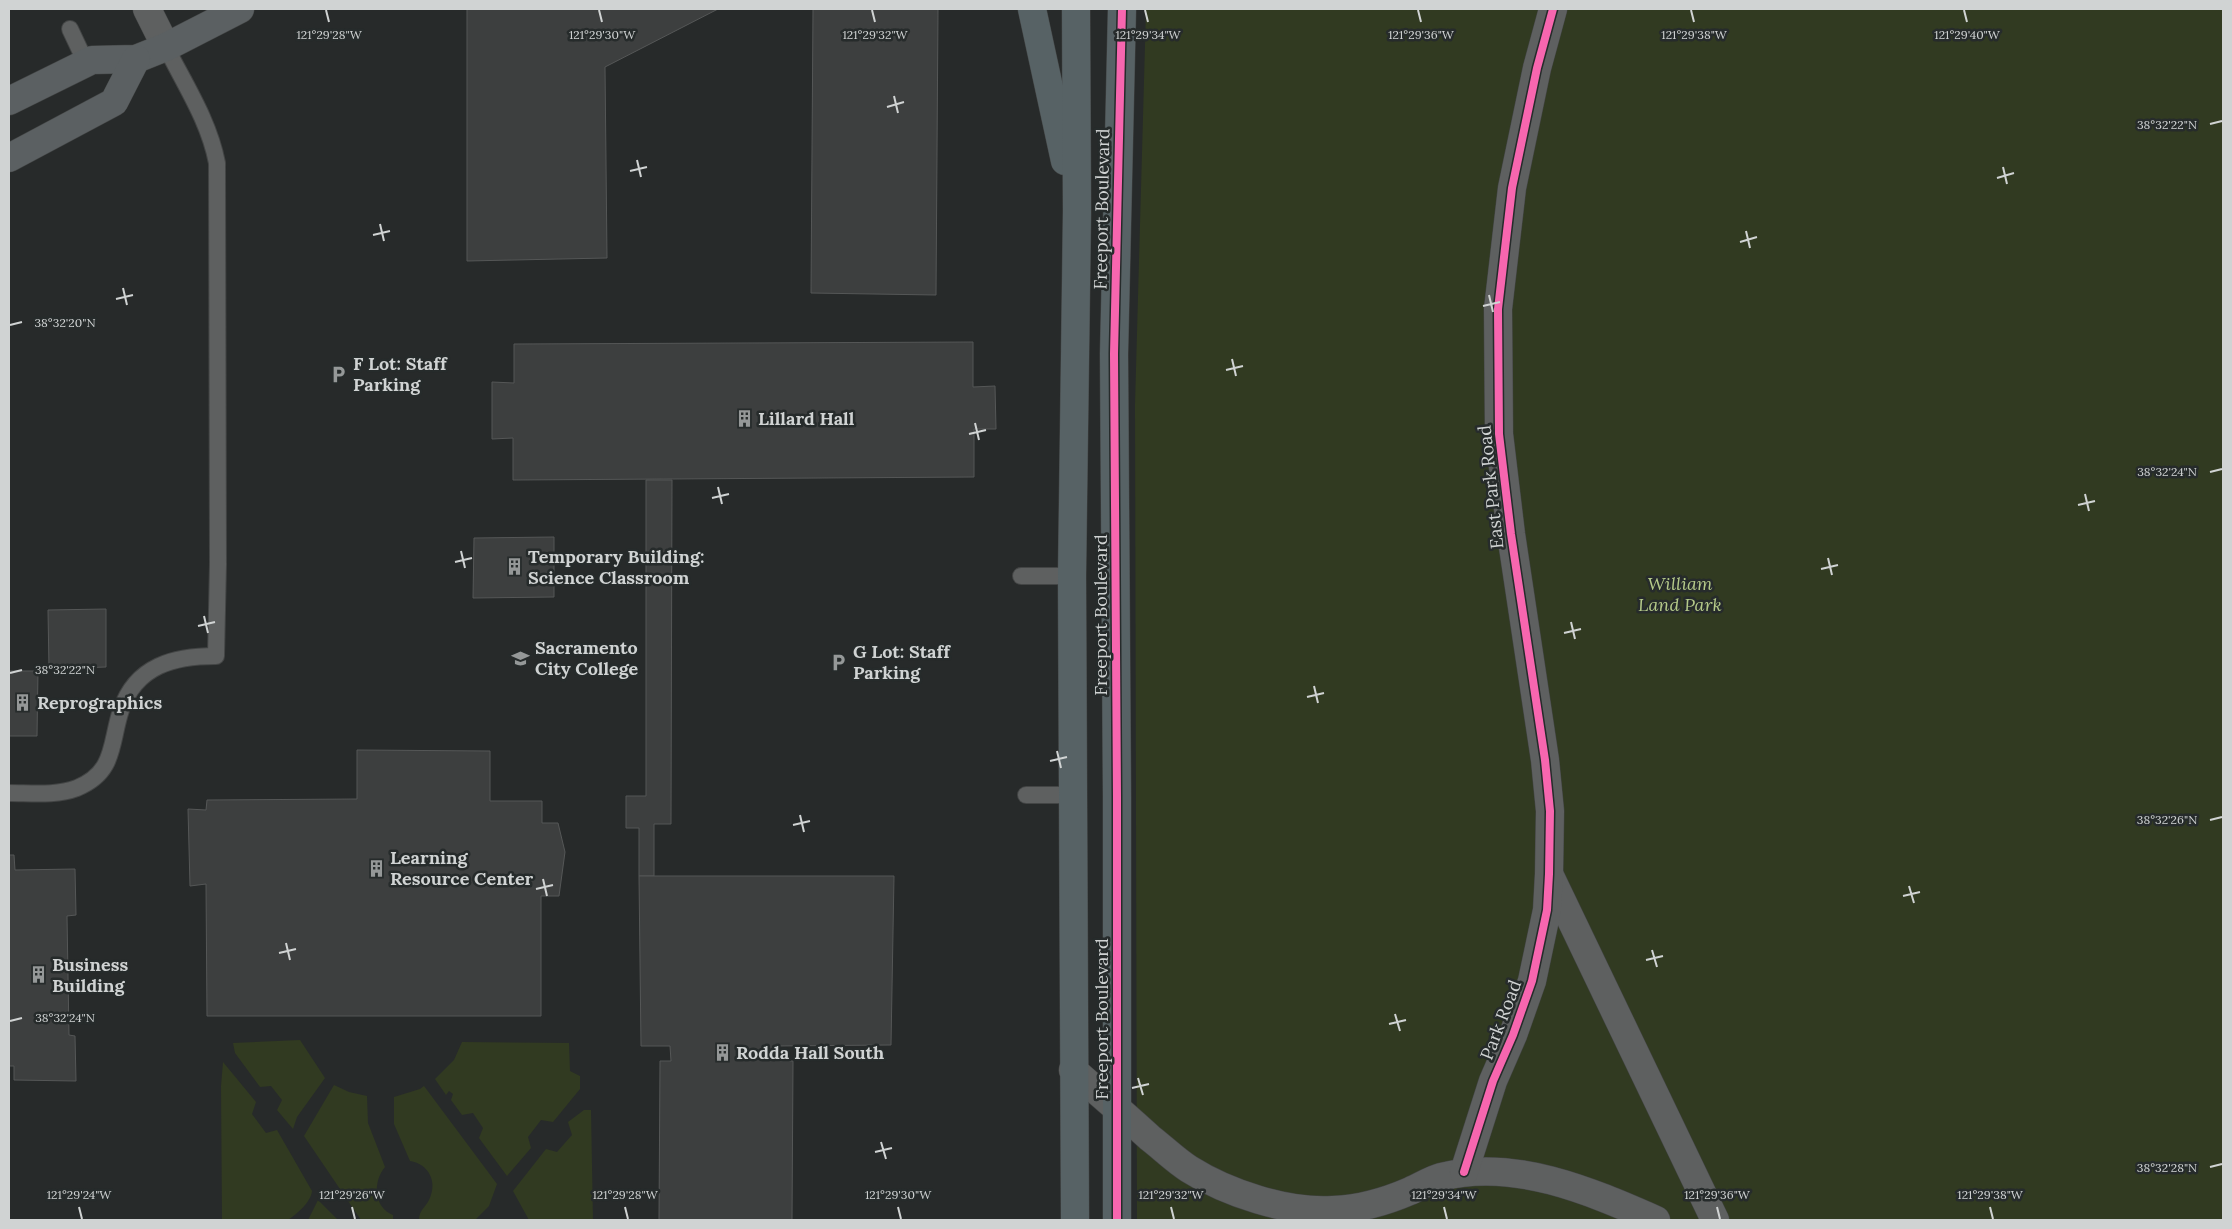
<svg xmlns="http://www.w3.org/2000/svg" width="2232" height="1229" font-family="Lora,serif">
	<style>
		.green { fill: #313a21 }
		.building { fill: #3d3f3f; stroke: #555757 }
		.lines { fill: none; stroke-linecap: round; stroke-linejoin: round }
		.service-casing { stroke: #434545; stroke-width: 18 }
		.minor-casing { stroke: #434545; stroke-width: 29 }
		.secondary-casing { stroke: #434545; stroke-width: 29 }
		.primary-casing { stroke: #434545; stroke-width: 29 }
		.service { stroke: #5e6060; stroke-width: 16 }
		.minor { stroke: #5e6060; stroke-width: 28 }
		.secondary { stroke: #5b6062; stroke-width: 28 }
		.primary { stroke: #576265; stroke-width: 28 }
		.cycleway-casing { stroke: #262b2b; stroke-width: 11 }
		.cycleway { stroke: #f766af; stroke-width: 8 }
		.ticks { fill: none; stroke: #d0d3d3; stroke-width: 2 }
		.labels { text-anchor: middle; stroke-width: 5; stroke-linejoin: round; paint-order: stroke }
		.street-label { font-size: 18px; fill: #d0d3d3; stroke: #262b2b }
		.poi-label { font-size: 18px; font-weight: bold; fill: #d0d3d3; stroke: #262b2b; text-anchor: start }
		.park-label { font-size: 18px; font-style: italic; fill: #b5ca89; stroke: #262b2b }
		.ticks-label { font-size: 12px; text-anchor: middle; fill: #d0d3d3; stroke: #262b2b; stroke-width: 5; stroke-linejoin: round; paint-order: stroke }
	</style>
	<rect width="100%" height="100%" fill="#272a2a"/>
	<g class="green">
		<polygon points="1146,9 2223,9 2223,1220 1137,1220 1135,405"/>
		<polygon points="300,1040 325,1078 297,1117 293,1129 277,1110 282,1100 271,1086 260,1087 235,1053 233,1043"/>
		<polygon points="462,1042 569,1043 570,1071 580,1076 580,1089 553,1122 541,1120 528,1137 531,1148 507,1176 479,1138 483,1128 473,1113 462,1115 451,1100 453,1094 449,1091 446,1095 435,1079 454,1060"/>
		<path d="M223,1062L256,1102L252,1114L266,1133L277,1130L312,1191C311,1202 297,1214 288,1220H222L221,1086Z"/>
		<path d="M334,1085L349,1092L367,1096L368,1123L385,1167C373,1181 373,1207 393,1215V1220H361L304,1136Z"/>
		<path d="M424,1086L497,1184L489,1206L475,1220H419C419,1210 425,1208 429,1200C438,1182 429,1164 410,1161L394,1124V1097L420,1089Z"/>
		<polygon points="584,1110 591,1110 593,1220 529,1220 513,1191 546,1149 557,1152 572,1135 568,1122"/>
		<polygon points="318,1200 338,1220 308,1220"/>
	</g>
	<g class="building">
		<polygon points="467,9 718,9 605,67 607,258 467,261"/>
		<polygon points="813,9 938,9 936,295 811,293"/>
		<polygon points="973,342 973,387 995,386 996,429 974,429 974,477 513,480 513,438 492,439 492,382 514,383 514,344"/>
		<polygon points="646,480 672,480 671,824 654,824 654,876 639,876 639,828 626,828 626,796 646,796"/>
		<polygon points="554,537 554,597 473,598 474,538"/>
		<polygon points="106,609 106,667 49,669 48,610"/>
		<polygon points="9,671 38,671 37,736 9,736"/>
		<polygon points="357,750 490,751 490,801 542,801 542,823 558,823 565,852 559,896 541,896 541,1016 207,1016 206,884 190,886 188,809 206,810 207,800 357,799"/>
		<polygon points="9,855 14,855 15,870 75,869 76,915 67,916 69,1035 75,1036 76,1081 14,1080 14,1066 9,1066"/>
		<polygon points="639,876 894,876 891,1045 774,1046 775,1061 793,1061 792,1220 659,1220 660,1061 671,1061 670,1046 641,1046"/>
	</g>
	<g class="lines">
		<defs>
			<g id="service">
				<polyline points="70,29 86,63"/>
				<polyline points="1021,576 1072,576"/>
				<path d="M9,793C31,793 56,796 77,788C116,772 110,743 121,710C136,665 175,656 216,656L218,564L217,163C209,121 185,85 166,47"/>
				<polyline points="1026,795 1075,795"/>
			</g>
			<g id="minor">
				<polyline points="147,9 166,47"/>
				<polyline points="1550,876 1715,1220"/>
				<path d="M1073,1070C1099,1093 1125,1115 1150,1138C1163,1148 1175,1160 1189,1169C1227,1193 1287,1213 1333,1210C1358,1209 1387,1201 1410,1191C1420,1187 1430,1180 1441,1177C1514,1158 1590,1191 1656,1220"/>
				<polyline points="1464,1172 1493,1081 1513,1035 1532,981 1547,910 1549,874 1550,811 1545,760 1511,534 1499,434 1498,309 1512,188 1537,68 1553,9"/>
			</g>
			<g id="secondary">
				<polyline points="9,101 92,60 136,59 166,47 240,9"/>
				<polyline points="9,158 114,102 136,59"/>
			</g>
			<g id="primary">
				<polyline points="1032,9 1065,161"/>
				<polyline points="1075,1220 1072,576 1077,212 1076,9"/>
				<polyline points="1117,1220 1117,797 1114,354 1122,9"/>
			</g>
		</defs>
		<use href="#service" class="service-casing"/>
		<use href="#minor" class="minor-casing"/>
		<use href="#secondary" class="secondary-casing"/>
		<use href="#primary" class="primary-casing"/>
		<use href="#service" class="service"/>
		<use href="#minor" class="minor"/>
		<use href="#secondary" class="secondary"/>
		<use href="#primary" class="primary"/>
		<defs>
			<g id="cycleway">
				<polyline points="1464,1172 1493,1081 1513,1035 1532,981 1547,910 1549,874 1550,811 1545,760 1511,534 1499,434 1498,309 1512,188 1537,68 1553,9"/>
				<polyline points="1117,1220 1117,797 1114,354 1122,9"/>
			</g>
		</defs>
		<use href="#cycleway" class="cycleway-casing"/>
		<use href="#cycleway" class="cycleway"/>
	</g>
	<path class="ticks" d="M326,10L329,22M599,10L602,22M872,10L875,22M1145,10L1148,22M1418,10L1421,22M1691,10L1694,22M1964,10L1967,22M894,96L898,113M887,107L904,102M2210,124L2222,121M637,160L641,177M2003,167L2007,184M630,171L647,167M1997,178L2014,173M380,224L384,241M1746,231L1750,248M373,235L390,231M1740,242L1757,237M123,288L127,305M1489,295L1493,312M116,299L133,295M1483,306L1500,302M10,325L22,322M1232,359L1236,376M1226,370L1243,366M975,423L979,440M969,434L986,430M2210,472L2222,469M718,487L722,504M2085,494L2089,511M712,498L729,494M2078,505L2095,501M461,551L465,568M1828,558L1832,575M455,562L472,558M1821,569L1838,565M204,616L208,633M1571,622L1575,639M198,626L215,622M1564,633L1581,629M10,673L22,670M1314,686L1318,703M1307,697L1324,693M1057,751L1061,768M1050,761L1067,757M800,815L804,832M2210,820L2222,817M793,825L810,821M543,879L547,896M1909,886L1914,903M536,889L553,885M1903,896L1920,892M286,943L290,960M1652,950L1657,967M279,953L296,949M1646,960L1663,956M1395,1014L1400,1031M10,1021L22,1018M1389,1024L1406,1020M1138,1078L1143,1095M1132,1088L1149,1084M881,1142L886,1159M875,1152L892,1148M2210,1167L2222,1164M79,1207L82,1219M352,1207L355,1219M625,1207L628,1219M898,1207L901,1219M1171,1207L1174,1219M1444,1207L1447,1219M1717,1207L1720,1219M1990,1207L1993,1219"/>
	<defs>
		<symbol id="parking-bare" viewBox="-9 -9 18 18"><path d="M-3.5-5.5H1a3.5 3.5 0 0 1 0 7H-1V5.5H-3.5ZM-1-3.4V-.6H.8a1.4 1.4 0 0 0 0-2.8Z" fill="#959898" stroke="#262b2b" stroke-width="2.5" paint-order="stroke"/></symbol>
		<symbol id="building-bare" viewBox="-9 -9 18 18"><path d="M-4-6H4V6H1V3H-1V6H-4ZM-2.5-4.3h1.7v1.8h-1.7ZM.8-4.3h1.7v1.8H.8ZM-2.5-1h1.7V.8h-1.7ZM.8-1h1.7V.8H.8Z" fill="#959898" stroke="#262b2b" stroke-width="2.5" paint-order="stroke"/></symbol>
		<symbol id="university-bare" viewBox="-9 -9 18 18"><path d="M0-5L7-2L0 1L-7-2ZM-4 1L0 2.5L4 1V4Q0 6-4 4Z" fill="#959898" stroke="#262b2b" stroke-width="2.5" paint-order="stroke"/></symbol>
	</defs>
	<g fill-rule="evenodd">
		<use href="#parking-bare" x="326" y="362" width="25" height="25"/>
		<use href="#building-bare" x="732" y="406" width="25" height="25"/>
		<use href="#building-bare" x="502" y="554" width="25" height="25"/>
		<use href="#university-bare" x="508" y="646" width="25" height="25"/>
		<use href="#parking-bare" x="826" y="650" width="25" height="25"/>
		<use href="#building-bare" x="10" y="690" width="25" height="25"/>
		<use href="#building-bare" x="364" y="856" width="25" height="25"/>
		<use href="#building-bare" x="26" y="962" width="25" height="25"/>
		<use href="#building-bare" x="710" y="1040" width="25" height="25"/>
	</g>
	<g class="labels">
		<g class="street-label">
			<text transform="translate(1102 209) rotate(-89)" y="6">Freeport Boulevard</text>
			<text transform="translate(1491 487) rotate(-96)" y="6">East Park Road</text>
			<text transform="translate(1101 615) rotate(-90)" y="6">Freeport Boulevard</text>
			<text transform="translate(1102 1019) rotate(-90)" y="6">Freeport Boulevard</text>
			<text transform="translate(1501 1020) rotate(-69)" y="6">Park Road</text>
		</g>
		<g class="poi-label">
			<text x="353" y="370">F Lot: Staff<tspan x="353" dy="21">Parking</tspan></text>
			<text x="758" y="425">Lillard Hall</text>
			<text x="528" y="563">Temporary Building:<tspan x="528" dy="21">Science Classroom</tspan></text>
			<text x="535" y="654">Sacramento<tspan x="535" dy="21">City College</tspan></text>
			<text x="853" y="658">G Lot: Staff<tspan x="853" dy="21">Parking</tspan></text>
			<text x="37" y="709">Reprographics</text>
			<text x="390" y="864">Learning<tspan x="390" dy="21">Resource Center</tspan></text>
			<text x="52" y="971">Business<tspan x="52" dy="21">Building</tspan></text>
			<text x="736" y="1059">Rodda Hall South</text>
		</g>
		<g class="park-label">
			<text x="1680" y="590">William<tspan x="1680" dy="21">Land Park</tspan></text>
		</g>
	</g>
	<g class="ticks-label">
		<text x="329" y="39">121°29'28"W</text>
		<text x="602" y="39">121°29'30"W</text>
		<text x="875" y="39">121°29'32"W</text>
		<text x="1148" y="39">121°29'34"W</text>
		<text x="1421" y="39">121°29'36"W</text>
		<text x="1694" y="39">121°29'38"W</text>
		<text x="1967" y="39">121°29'40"W</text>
		<text x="2167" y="129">38°32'22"N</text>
		<text x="65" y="327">38°32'20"N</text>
		<text x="2167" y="476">38°32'24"N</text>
		<text x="65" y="674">38°32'22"N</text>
		<text x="2167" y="824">38°32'26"N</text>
		<text x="65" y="1022">38°32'24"N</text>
		<text x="2167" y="1172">38°32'28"N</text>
		<text x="79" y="1199">121°29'24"W</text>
		<text x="352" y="1199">121°29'26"W</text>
		<text x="625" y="1199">121°29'28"W</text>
		<text x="898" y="1199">121°29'30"W</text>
		<text x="1171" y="1199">121°29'32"W</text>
		<text x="1444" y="1199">121°29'34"W</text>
		<text x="1717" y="1199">121°29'36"W</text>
		<text x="1990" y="1199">121°29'38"W</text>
	</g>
	<rect width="2232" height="1229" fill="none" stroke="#d0d3d3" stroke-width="20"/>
</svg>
